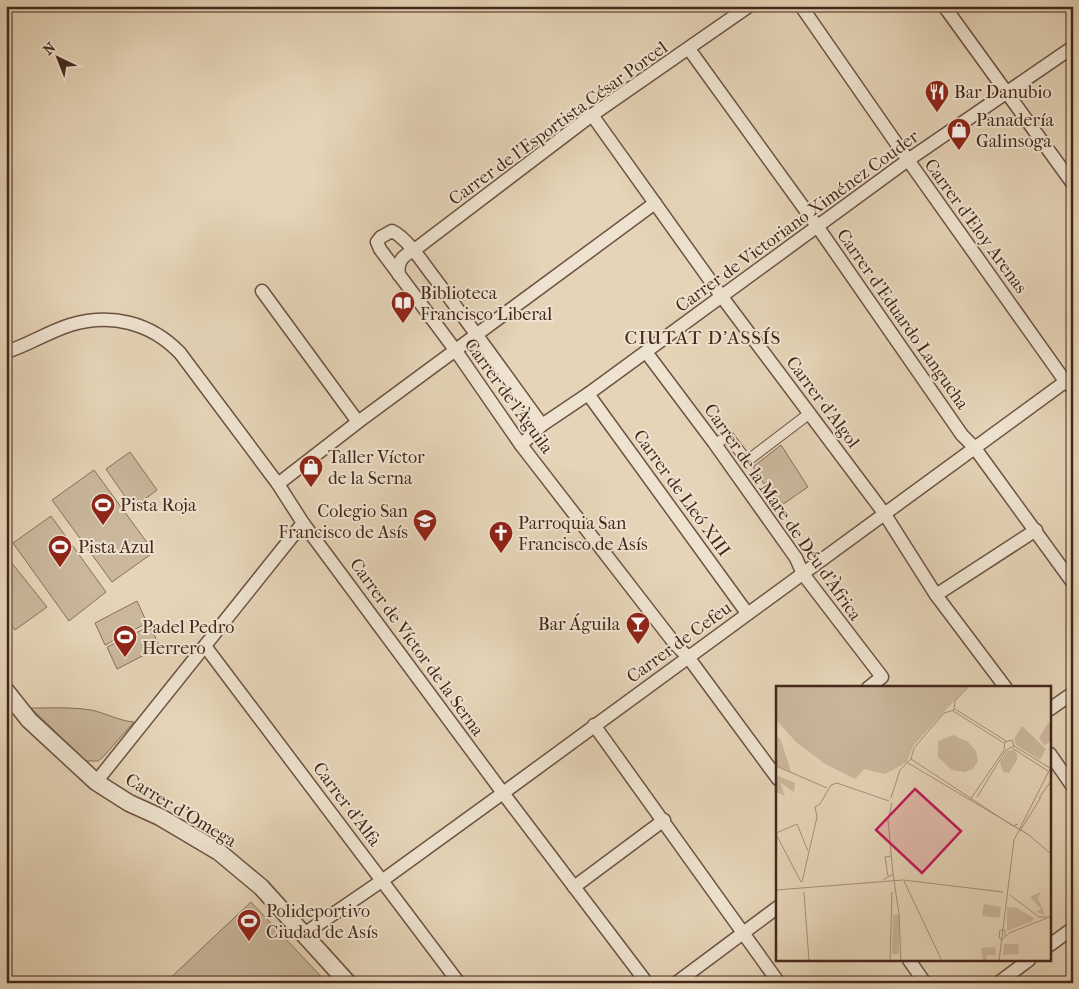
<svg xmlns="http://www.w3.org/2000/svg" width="1079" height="989" font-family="'IM FELL French Canon',serif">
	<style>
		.green { fill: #cab79c; stroke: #886f5c }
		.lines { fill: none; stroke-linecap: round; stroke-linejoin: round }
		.pedestrian-casing { stroke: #6d5242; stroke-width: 12 }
		.minor-casing { stroke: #6d5242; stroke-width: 15 }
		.tertiary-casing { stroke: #6d5242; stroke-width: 19 }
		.pedestrian { stroke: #eee3d0; stroke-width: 10 }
		.minor { stroke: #eee3d0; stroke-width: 12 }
		.tertiary { stroke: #eee3d0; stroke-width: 16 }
		.labels { text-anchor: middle; stroke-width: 4; stroke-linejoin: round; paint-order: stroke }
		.poi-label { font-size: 18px; fill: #45271b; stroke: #eee3d0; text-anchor: start }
		.street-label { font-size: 18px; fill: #45271b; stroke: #eee3d0 }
		.neighbourhood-label { font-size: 19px; letter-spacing: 1px; fill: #45271b; stroke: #eee3d0 }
		.inset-road { fill: none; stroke: #a58f79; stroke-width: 1 }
		.view { fill: #c2185b; fill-opacity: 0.15; stroke: #c2185b; stroke-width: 2.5 }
		.inset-edge { fill: none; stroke: #45271b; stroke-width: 2.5 }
	</style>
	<rect width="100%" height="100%" fill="#e5d4b7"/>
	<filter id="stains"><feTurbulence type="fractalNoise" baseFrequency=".004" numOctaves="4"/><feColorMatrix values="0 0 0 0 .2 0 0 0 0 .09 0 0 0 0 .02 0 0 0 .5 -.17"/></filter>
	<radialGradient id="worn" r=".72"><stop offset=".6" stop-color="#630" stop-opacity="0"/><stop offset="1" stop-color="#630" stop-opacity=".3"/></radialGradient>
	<g class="green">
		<polygon points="781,445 808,487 779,507 753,467"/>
		<polygon points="130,452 157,490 133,508 106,469"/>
		<polygon points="94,470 154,552 112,582 52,500"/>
		<polygon points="51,516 106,592 69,621 13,543"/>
		<polygon points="7,557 47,607 15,630 6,618"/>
		<polygon points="137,601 147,623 105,645 95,623"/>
		<polygon points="150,626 160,647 117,669 107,647"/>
		<path d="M31,708C51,708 72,707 91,710C106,713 119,721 134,722L103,757L98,761H86Z"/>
		<polygon points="251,902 327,983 165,983"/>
	</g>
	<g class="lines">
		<defs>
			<g id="pedestrian">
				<polyline points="1065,381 1073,391"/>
				<polyline points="715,444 728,436 747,461 810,413"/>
			</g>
			<g id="minor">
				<polyline points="801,6 908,160 1065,381"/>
				<polyline points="944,6 1073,184"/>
				<polyline points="689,49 817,226 962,435 974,447 1073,583"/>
				<polyline points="592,115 722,297 884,513 936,595 1006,688"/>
				<path d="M399,275C397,262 402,256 413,251L592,115L749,6"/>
				<polyline points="262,291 358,422"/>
				<path d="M6,352C28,345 48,332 70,325C111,313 150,322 180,353L278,484L303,523L503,793L647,983"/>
				<polyline points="646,352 715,444 796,558 803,574 882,677 868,688"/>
				<polyline points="588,394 747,613"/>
				<path d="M542,425C506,375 470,325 433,276C423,263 407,238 392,231L381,237L377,242L380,249L456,351L521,445L675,644L688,657L778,779"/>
				<polyline points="521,445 542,425 588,394 908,160 1073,47"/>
				<polyline points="278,484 358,422 655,203"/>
				<polyline points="936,595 1036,530"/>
				<polyline points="205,646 459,983"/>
				<polyline points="1050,709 1073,693"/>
				<polyline points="594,725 779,983"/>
				<polyline points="1050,754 1073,787"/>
				<polyline points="96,782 303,523"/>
				<polyline points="574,887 664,820"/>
				<polyline points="304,934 383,880 503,793 1073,376"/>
				<polyline points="1050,945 1073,928"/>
				<polyline points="909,960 925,983"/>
				<polyline points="676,983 778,907"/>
				<polyline points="998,983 1029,960"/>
			</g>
			<polyline id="tertiary" points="6,691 29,720 96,782 129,803 160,817 219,852 261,887 348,983"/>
		</defs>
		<use href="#pedestrian" class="pedestrian-casing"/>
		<use href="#minor" class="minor-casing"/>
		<use href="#tertiary" class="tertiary-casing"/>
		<use href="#pedestrian" class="pedestrian"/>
		<use href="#minor" class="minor"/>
		<use href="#tertiary" class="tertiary"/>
	</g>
	<defs>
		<symbol id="restaurant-pin" viewBox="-11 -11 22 30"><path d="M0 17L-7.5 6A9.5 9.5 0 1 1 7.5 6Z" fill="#8f2418" stroke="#eee3d0"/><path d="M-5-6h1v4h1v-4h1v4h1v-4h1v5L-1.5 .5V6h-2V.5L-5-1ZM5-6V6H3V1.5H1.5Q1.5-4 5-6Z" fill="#fff"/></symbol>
		<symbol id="shop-pin" viewBox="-11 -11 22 30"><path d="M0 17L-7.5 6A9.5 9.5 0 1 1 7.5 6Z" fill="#8f2418" stroke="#eee3d0"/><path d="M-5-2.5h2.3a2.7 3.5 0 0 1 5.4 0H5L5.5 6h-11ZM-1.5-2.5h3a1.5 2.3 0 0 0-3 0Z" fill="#fff"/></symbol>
		<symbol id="library-pin" viewBox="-11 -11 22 30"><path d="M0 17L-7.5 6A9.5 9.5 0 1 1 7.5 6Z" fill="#8f2418" stroke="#eee3d0"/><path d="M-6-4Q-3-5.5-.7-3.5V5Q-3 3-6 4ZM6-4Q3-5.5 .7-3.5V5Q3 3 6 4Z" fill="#fff"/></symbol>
		<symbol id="stadium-pin" viewBox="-11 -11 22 30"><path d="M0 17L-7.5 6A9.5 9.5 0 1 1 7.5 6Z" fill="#8f2418" stroke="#eee3d0"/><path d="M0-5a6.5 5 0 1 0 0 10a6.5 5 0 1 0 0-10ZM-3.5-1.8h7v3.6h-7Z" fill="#fff"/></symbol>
		<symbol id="school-pin" viewBox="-11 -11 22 30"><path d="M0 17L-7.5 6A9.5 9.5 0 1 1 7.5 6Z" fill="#8f2418" stroke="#eee3d0"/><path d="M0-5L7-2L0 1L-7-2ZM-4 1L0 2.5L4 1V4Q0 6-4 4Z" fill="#fff"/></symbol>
		<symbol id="church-pin" viewBox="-11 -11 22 30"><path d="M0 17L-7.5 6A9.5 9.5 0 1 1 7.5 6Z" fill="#8f2418" stroke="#eee3d0"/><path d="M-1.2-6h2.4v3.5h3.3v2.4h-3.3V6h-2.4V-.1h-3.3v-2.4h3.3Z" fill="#fff"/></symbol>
		<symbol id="bar-pin" viewBox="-11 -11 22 30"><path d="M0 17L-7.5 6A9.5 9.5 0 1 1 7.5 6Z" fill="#8f2418" stroke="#eee3d0"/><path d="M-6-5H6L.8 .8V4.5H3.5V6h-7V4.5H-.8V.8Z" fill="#fff"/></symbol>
	</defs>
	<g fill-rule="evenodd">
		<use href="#restaurant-pin" x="923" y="78" width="28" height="38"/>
		<use href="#shop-pin" x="945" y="116" width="28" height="38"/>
		<use href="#library-pin" x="389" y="289" width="28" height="38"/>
		<use href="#shop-pin" x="297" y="453" width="28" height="38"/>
		<use href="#stadium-pin" x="89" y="491" width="28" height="38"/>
		<use href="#school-pin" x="411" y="507" width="28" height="38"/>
		<use href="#church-pin" x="487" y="519" width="28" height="38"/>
		<use href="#stadium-pin" x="46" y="533" width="28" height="38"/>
		<use href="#bar-pin" x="624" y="610" width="28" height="38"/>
		<use href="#stadium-pin" x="111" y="623" width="28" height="38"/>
		<use href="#stadium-pin" x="235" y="907" width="28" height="38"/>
	</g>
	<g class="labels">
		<g class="poi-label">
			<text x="954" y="98">Bar Danubio</text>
			<text x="976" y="126">Panadería<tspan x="976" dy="21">Galinsoga</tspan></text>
			<text x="420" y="299">Biblioteca<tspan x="420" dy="21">Francisco Liberal</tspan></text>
			<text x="328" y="463">Taller Víctor<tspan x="328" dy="21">de la Serna</tspan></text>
			<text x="120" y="511">Pista Roja</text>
			<text x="408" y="517" text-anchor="end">Colegio San<tspan x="408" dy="21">Francisco de Asís</tspan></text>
			<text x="518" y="529">Parroquia San<tspan x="518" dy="21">Francisco de Asís</tspan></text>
			<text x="78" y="553">Pista Azul</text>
			<text x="620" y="630" text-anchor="end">Bar Águila</text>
			<text x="142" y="633">Padel Pedro<tspan x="142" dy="21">Herrero</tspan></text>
			<text x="266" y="917">Polideportivo<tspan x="266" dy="21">Ciudad de Asís</tspan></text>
		</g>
		<g class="street-label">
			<text transform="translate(558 123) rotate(-36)" y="6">Carrer de l'Esportista César Porcel</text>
			<text transform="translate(797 221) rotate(-36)" y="6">Carrer de Victoriano Ximénez Couder</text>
			<text transform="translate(976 226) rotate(54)" y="6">Carrer d'Eloy Arenas</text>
			<text transform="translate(903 319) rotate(55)" y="6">Carrer d'Eduardo Langucha</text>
			<text transform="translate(509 396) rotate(54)" y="6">Carrer de l'Àguila</text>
			<text transform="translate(823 402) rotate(53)" y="6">Carrer d'Algol</text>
			<text transform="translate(682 493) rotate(54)" y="6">Carrer de Lleó XIII</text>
			<text transform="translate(783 512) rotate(55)" y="6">Carrer de la Mare de Déu d'Àfrica</text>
			<text transform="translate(679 642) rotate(-36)" y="6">Carrer de Cefeu</text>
			<text transform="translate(417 647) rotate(54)" y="6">Carrer de Víctor de la Serna</text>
			<text transform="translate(347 804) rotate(53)" y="6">Carrer d'Alfa</text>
			<text transform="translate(181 810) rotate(31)" y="6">Carrer d'Omega</text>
		</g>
		<g class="neighbourhood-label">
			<text x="703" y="344">CIUTAT D'ASSÍS</text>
		</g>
	</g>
	<g transform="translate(776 686)">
		<rect width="275" height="275" fill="#e5d4b7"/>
		<path d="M0,0H192L137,60L131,76L109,88L88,83L79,93L49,78L20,56L1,35ZM272,37H275V56L268,59L263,52ZM246,40L270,63L264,74L240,59L238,53ZM0,49L5,54L15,86L0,79ZM177,49L191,55L200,65L202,75L197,83L189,86L176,84L162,71V55ZM238,64L241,68V74L233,87L227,86L224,76L231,65ZM0,89L19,97L18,106L4,96L9,110L0,106ZM265,206L262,212L269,229L260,226L265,223L254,211ZM208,218L225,221L224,232L206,230ZM231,221L241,222L258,232L257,235L231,245ZM123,228V268H116L117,229ZM228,258H242L243,268L227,269ZM219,261L220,269H211V273L207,275L205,262Z" fill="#cab79c"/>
		<path class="inset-road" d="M179,23L230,55M177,25L228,57M238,60L274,82M236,62L272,85M135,73L237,140L242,138M132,77L253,149L275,168M0,80L51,102M115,112L124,84L135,73L138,62L168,27L178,24L179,15L193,0M263,112L275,95M194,114L228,64L229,56L236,54L238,60L230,64L201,111M116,117L112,134L117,188M244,145L265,111M0,147L21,138L32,165M0,148L25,196M112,190L109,171L115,170M107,194L117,188L123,228L125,275M128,195L166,275M26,196L41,131L39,121L44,118L55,99L61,97L113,115M0,204L127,194L227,206M28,206L33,275M234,209L263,231H275M229,250V244H224L223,252L226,254L233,247L271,232M114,275L116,206M223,275L238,154L275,81"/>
		<path class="view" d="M139,103L185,145L146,187L100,144Z"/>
		<rect width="275" height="275" class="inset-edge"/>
	</g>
	<rect width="1079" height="989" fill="none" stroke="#e5d4b7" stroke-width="25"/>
	<rect x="8" y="8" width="1064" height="974" fill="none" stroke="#45271b" stroke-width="2.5"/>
	<rect x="12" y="12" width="1054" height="964" fill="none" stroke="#45271b"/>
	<g transform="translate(58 58) rotate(317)" stroke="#eee3d0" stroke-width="4" paint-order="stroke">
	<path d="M0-4L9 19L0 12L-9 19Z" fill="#45271b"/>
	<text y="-8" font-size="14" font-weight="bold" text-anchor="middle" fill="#45271b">N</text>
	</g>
	<rect width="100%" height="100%" filter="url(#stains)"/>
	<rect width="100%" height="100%" fill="url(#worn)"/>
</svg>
